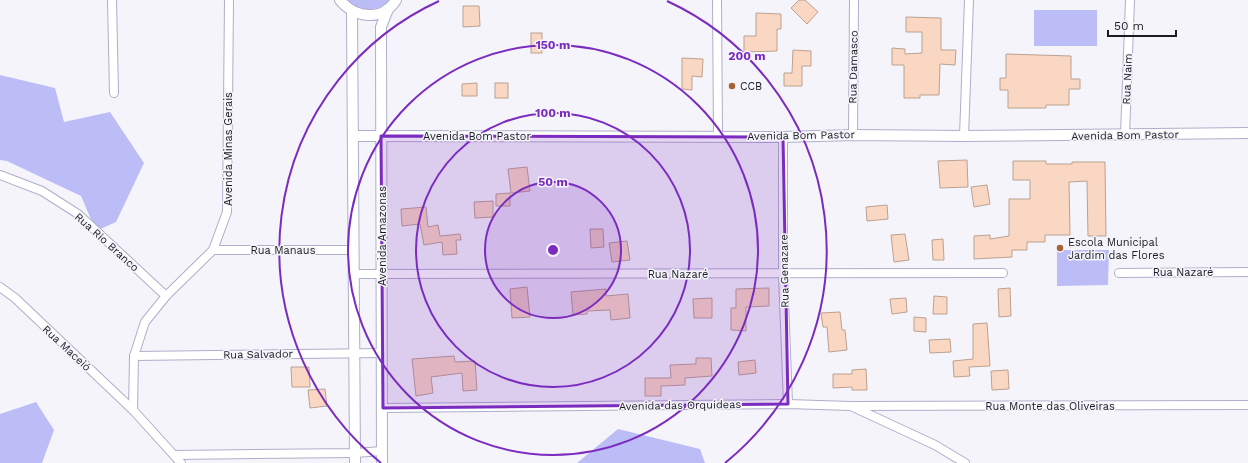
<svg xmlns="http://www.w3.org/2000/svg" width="1248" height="463" font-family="'Work Sans',sans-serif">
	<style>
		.green { fill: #bcbcf7 }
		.building { fill: #f9d7c2; stroke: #bca191 }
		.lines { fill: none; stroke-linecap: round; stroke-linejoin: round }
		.minor-casing { stroke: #aeafca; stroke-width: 10 }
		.tertiary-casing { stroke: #aeafca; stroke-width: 12 }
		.minor { stroke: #fff; stroke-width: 8 }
		.tertiary { stroke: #fff; stroke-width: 10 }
		.marked { fill: #7b2cbf; fill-opacity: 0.2; stroke: #7b2cbf; stroke-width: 3; stroke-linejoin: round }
		.ring { fill: none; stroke: #7b2cbf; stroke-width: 2 }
		.poi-dot { fill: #a76433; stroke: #f4f4fa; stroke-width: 1.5 }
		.labels { text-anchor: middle; stroke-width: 3; stroke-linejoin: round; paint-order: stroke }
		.street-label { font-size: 11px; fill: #1b1b25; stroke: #f4f4fa }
		.poi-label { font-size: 11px; fill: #1b1b25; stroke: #f4f4fa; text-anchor: start }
		.centre { fill: #7b2cbf; stroke: #f4f4fa; stroke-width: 2 }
		.ring-label { font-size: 12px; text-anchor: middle; font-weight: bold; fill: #7b2cbf; stroke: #f4f4fa; stroke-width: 3; stroke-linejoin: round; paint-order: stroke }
	</style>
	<rect width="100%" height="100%" fill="#f4f4fa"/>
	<g class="green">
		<path d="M347,0H390C378,12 359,14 347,0Z"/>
		<rect x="1034" y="10" width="63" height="36"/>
		<polygon points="0,75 55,88 64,122 110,112 144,163 116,222 96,231 81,196 7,161 0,160"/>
		<polygon points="1057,250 1109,250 1108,285 1057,286"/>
		<polygon points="36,402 54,430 42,463 0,463 0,414"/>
		<polygon points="618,429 700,449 705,463 577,463"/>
	</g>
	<g class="building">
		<polygon points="799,0 805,0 818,12 807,24 791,8"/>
		<polygon points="463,6 479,6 480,26 463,27"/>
		<polygon points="756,13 781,14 781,29 777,29 777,51 744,52 744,36 756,36"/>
		<polygon points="906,17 941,18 941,50 956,50 955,65 940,64 939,95 920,95 920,98 904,98 904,65 892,65 892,48 905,49 905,54 922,53 922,32 906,32"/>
		<rect x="531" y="33" width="11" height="20"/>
		<polygon points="793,50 811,51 811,66 802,66 802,86 784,86 784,73 792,73"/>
		<polygon points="1006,54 1071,56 1071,79 1080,79 1080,89 1069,89 1069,105 1046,105 1046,108 1008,108 1008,90 1000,90 1000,78 1006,78"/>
		<polygon points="682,58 703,59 702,77 692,76 692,90 682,89"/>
		<polygon points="477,83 477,96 462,96 462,84"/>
		<rect x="495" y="83" width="13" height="15"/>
		<polygon points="967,160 968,187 940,188 938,161"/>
		<polygon points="1013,161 1046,161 1046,164 1072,164 1072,162 1105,162 1106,236 1088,236 1087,181 1069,182 1070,235 1045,235 1045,242 1027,242 1027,250 1012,250 1012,257 974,259 974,236 990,235 990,239 1009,236 1009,199 1030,199 1030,180 1013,180"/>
		<polygon points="527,167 530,191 511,193 508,169"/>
		<polygon points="987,185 990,204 974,207 971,187"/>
		<polygon points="510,193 510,206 496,206 496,194"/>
		<polygon points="493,201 493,217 475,218 474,202"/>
		<polygon points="887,205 888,219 867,221 866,207"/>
		<polygon points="426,207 428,227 438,225 440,236 460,234 461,240 456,240 457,254 443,255 442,242 424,245 420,224 402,226 401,209"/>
		<polygon points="590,229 603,229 604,247 591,248"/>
		<polygon points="905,234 909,260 894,262 891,235"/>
		<polygon points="943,239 944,260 933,260 932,240"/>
		<polygon points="627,241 630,260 612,262 609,243"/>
		<polygon points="527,287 530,317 512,318 510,289"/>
		<polygon points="769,288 769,306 746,307 746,331 731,330 731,308 736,308 736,289"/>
		<polygon points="1010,288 1011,316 999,317 998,289"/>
		<polygon points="606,289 606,296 628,294 630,318 611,320 610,310 587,311 587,314 573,315 571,292"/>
		<polygon points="934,296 947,297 947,314 933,314"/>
		<polygon points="712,298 712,318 694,318 693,299"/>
		<polygon points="906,298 907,312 892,314 890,299"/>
		<polygon points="840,312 842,330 845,330 847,350 829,352 827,327 823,327 821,313"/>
		<polygon points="914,317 926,318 926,332 914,331"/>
		<polygon points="987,323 990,366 969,367 970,376 954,377 953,361 973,359 973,324"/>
		<polygon points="950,339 951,352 930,353 929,340"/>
		<polygon points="454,356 455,362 475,361 477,390 463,391 462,373 431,377 433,393 416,396 412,359"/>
		<polygon points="696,358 711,358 712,376 685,378 685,385 661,386 661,396 645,396 645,378 671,378 670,365 696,364"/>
		<polygon points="755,360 756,373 739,375 738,362"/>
		<polygon points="291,367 309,367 310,387 292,387"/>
		<polygon points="866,369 867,390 852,390 852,387 833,388 833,374 852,374 852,370"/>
		<polygon points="1008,370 1009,389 992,390 991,371"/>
		<polygon points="325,389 327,406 310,408 308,390"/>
	</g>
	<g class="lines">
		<defs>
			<g id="minor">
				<polyline points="112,0 114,93"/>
				<polyline points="717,0 718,135"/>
				<polyline points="853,135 854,0"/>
				<polyline points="1125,135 1130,0"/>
				<polyline points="964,136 969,0"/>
				<polyline points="783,137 783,274 788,404"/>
				<polyline points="0,175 42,191 78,214 166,296"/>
				<polyline points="213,250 354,250"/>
				<polyline points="1119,273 1248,272"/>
				<polyline points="354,274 1003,273"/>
				<polyline points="0,287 15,298 133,410 181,463"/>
				<polyline points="134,356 382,353"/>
				<polyline points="855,406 1248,405"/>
				<polyline points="383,408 788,404 851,406 935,445 965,463"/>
				<polyline points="133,410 134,356 145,322 166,296 213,250 227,212 229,0"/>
				<polyline points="174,455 355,453 382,451"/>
			</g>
			<g id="tertiary">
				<path d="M340,0C354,18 383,22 396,0"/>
				<polyline points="352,12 355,463"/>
				<polyline points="354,136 783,137 853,135 964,136 1248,133"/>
				<polyline points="382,463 381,27 388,9"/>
			</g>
		</defs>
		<use href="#minor" class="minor-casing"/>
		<use href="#tertiary" class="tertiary-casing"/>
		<use href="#minor" class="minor"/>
		<use href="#tertiary" class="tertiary"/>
	</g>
	<path class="marked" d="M381,136L783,137L788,404L383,408Z"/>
	<circle cx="553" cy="250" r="68" fill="#7b2cbf" fill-opacity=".12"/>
	<g class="ring">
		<circle cx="553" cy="250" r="68"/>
		<circle cx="553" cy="250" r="137"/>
		<circle cx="553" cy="250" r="205"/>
		<path d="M381 463A274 274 0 0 1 439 1M667 1A274 274 0 0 1 725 463"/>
	</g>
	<g class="poi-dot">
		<circle cx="732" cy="86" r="4"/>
		<circle cx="1060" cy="248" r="4"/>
	</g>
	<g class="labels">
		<g class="street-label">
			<text transform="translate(853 67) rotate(-89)" y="4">Rua Damasco</text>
			<text transform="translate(1127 79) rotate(-88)" y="4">Rua Naim</text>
			<text transform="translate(801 135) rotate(-1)" y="4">Avenida Bom Pastor</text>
			<text transform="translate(1125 135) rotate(-1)" y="4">Avenida Bom Pastor</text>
			<text x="477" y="140">Avenida Bom Pastor</text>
			<text transform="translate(228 149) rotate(-90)" y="4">Avenida Minas Gerais</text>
			<text transform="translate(382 236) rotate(-90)" y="4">Avenida Amazonas</text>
			<text transform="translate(107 242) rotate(42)" y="4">Rua Rio Branco</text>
			<text x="283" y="254">Rua Manaus</text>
			<text transform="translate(784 271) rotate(-91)" y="4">Rua Genazare</text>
			<text x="1183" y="276">Rua Nazaré</text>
			<text x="678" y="278">Rua Nazaré</text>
			<text transform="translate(67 348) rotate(43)" y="4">Rua Maceió</text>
			<text transform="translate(258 354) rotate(-1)" y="4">Rua Salvador</text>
			<text transform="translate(680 405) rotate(-1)" y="4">Avenida das Orquídeas</text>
			<text x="1050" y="410">Rua Monte das Oliveiras</text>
		</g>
		<g class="poi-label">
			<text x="740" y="90">CCB</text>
			<text x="1068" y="246">Escola Municipal<tspan x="1068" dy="13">Jardim das Flores</tspan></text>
		</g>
	</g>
	<circle cx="553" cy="250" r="6" class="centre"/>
	<g class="ring-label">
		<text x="553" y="49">150 m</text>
		<text x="747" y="60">200 m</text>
		<text x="553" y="117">100 m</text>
		<text x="553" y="186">50 m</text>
	</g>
	<path d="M1108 30v6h68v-6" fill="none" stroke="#1b1b25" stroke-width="2"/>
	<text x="1114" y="30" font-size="12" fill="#1b1b25" stroke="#f4f4fa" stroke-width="3" paint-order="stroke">50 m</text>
</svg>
